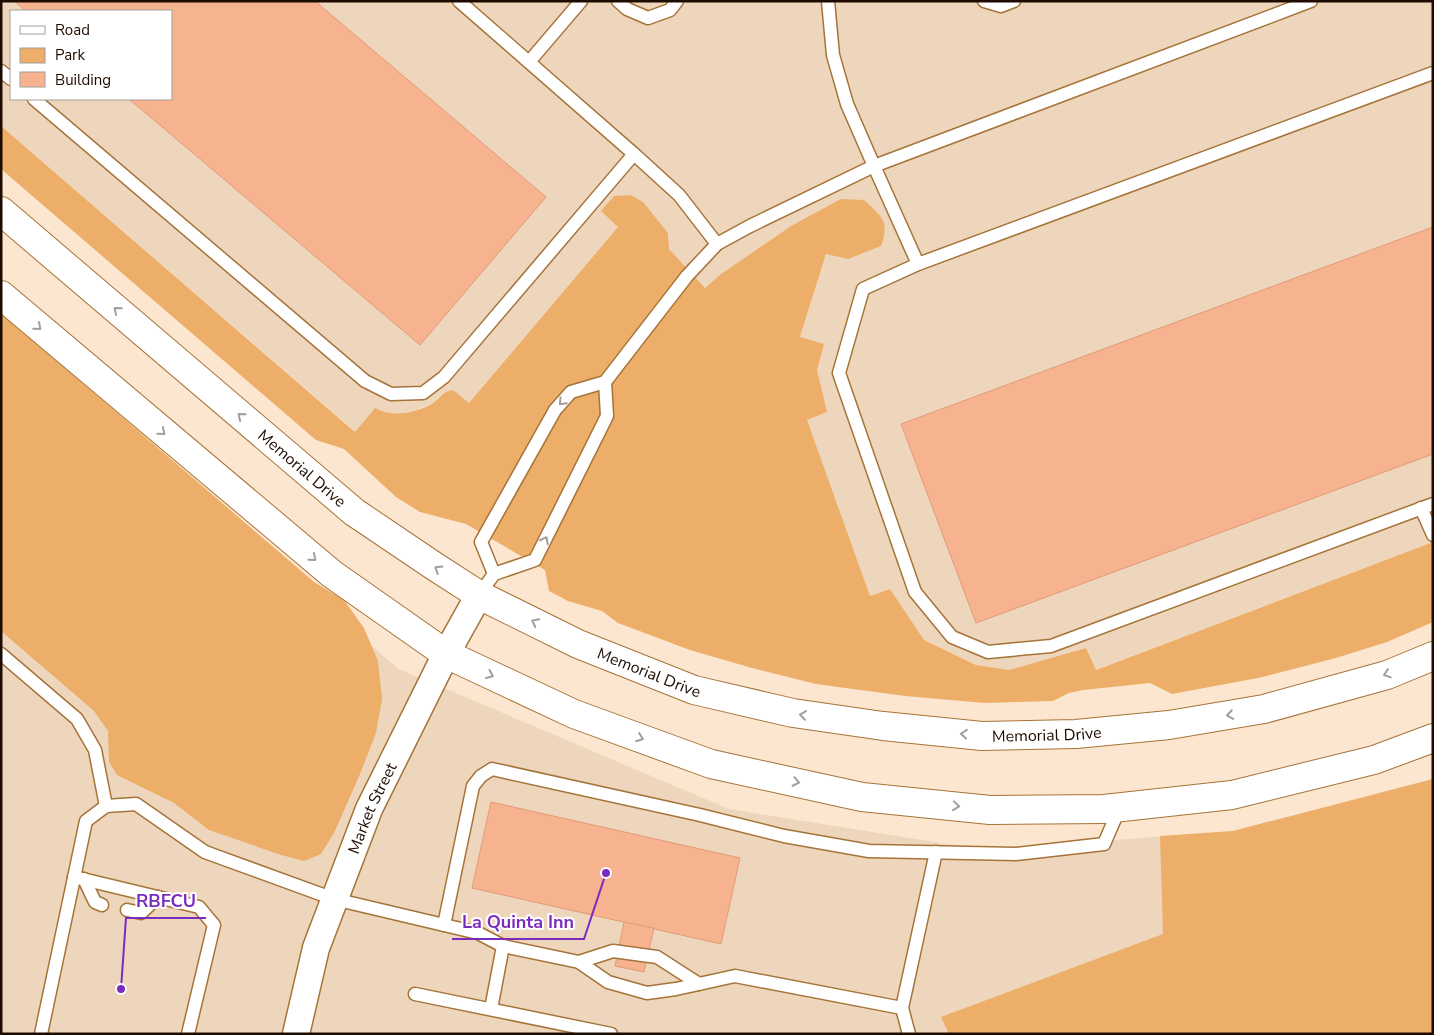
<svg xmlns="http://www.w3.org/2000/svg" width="1434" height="1035" font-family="'Nunito Sans',sans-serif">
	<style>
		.built { fill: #eed6bd; fill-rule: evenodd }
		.green { fill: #ecae68 }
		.building { fill: #f7b390; stroke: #e19a76 }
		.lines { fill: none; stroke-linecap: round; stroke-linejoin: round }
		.lane-casing { stroke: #a67338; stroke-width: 15 }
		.street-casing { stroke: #a67338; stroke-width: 29 }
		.secondary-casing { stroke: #a67338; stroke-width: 30 }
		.lane { stroke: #fff; stroke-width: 12 }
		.street { stroke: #fff; stroke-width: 26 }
		.secondary { stroke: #fff; stroke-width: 28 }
		.oneway { stroke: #a59d99 }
		.labels { text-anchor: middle; stroke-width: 4; stroke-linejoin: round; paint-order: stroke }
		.street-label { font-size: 16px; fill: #1e0b00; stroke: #fff }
		.leader { fill: none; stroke: #7b2cbf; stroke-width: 2 }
		.callout-dot { fill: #7b2cbf; stroke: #fff; stroke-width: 2 }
		.callout-label { font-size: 18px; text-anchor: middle; font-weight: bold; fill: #7b2cbf; stroke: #fff; stroke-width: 4; stroke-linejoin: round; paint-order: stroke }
	</style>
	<rect width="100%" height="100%" fill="#fde6cf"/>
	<g class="built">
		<path d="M1,1H1433V542L1095,670L1086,648L1009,670L976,665L924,640L890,589L870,596L807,420L818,381L817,370L823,344L800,338L826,254L791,226L721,274L705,288L669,249L668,233L618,227L469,403L444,392L434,402L417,410L399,414L382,412L356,432L1,126ZM11,11H171V99H11Z"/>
		<polygon points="1,332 399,669 729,809 984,850 1233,831 1433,779 1433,1034 1,1034"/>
	</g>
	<g class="green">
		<path d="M1,126L355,432L375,408C392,418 417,413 433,403C442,397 441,392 453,390L469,403L618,227L601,211L614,196L631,195L643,202L668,233L669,249L705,288L721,274L791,226L841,199L864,200C882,217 890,221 881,246L848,259L826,254L800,337L824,344L817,370L827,412L807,420L870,596L890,589L924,640L976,665L1009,670L1086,648L1096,670L1433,542V622L1387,642L1336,658L1258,678L1172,694L1150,683L1083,690L1069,693L1053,701L985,703L905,696L816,684L752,668L690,650L618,623L602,611L568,601L549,591L545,570L466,524L420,512L396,497L344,449L316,440L1,169Z"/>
		<polygon points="1,313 314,582 344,600 364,628 378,661 382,699 376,733 360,774 334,833 321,854 304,861 281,855 209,830 174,803 117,775 109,762 108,731 94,711 1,631"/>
		<polygon points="1433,779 1433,1034 949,1034 941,1017 1163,934 1160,836 1233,831"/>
	</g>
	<g class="building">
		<polygon points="14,1 315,1 546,197 420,345 129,99 171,99 171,11 26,11"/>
		<polygon points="1433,227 1433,454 976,623 901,424"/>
		<polygon points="491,802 740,858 721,944 472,888"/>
		<polygon points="624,922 654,928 644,972 615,966"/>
	</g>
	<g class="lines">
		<defs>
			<g id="lane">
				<polyline points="618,1 627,9 648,18 670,10 677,1"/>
				<polyline points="984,1 1001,6 1014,1"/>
				<polyline points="1311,1 874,166 918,264 863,289 839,373 915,592 952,637 988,652 1051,646 1433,504"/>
				<polyline points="529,62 581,1"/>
				<polyline points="1,71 11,79"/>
				<polyline points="34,99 365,381 391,394 423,393 444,377 634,154 459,1"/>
				<polyline points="634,154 679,195 717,244"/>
				<polyline points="918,264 1433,73"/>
				<polyline points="1421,508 1433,535"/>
				<polyline points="494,574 481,542 555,410 571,392 605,382 687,276 717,244 750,226 874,166 847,104 833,55 828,1"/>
				<polyline points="479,595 494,574 535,560 607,416 605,382"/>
				<polyline points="1,654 77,719 95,750 106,806"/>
				<polyline points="74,877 199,907 214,925 188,1034"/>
				<polyline points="84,879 95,902 102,905"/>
				<polyline points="127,910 141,913 158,897"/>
				<polyline points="444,925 473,786 481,776 492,769 700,815 784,836 869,851 1016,854 1104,844 1120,807"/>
				<polyline points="503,946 579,962 608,982 647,993 676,989 735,976 902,1008"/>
				<polyline points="579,962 613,951 657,957 699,984"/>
				<polyline points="415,994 611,1034"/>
				<polyline points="41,1034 86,821 106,806 136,804 205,852 334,899 478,933 503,946 491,1009"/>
				<polyline points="909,1034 902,1008 936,852"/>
			</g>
			<g id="street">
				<path id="s1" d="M296,1034L316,948L369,809L446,654L479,595"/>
			</g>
			<g id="secondary">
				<path id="s2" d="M1,211L354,512L434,566L479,595L578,644L694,690L793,713L883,726L982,736L1076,734L1169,725L1264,709L1387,675L1433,656"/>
				<polyline points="1,295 332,574 446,654 574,714 711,764 862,797 990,810 1104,809 1232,795 1374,760 1433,738"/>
			</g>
		</defs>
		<use href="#lane" class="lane-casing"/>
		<use href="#street" class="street-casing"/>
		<use href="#secondary" class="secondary-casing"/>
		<use href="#lane" class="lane"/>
		<use href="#street" class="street"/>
		<use href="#secondary" class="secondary"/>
	</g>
	<defs><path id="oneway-chevron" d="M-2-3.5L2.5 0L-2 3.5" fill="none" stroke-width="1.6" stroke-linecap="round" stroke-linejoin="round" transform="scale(1.25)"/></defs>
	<g class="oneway">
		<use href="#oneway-chevron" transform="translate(117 310) rotate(-139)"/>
		<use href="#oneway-chevron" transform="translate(38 327) rotate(41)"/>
		<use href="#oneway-chevron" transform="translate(562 402) rotate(133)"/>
		<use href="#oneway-chevron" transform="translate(241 416) rotate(-140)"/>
		<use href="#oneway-chevron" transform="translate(162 432) rotate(40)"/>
		<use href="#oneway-chevron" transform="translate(545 540) rotate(-63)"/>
		<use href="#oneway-chevron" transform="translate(313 558) rotate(40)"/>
		<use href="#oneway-chevron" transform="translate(438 569) rotate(-148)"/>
		<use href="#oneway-chevron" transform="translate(535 622) rotate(-154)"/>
		<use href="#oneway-chevron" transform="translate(1387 674) rotate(161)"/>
		<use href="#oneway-chevron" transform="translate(490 675) rotate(25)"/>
		<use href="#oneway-chevron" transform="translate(803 715) rotate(-172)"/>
		<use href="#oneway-chevron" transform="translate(1230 715) rotate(171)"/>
		<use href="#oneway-chevron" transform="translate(964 734) rotate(-175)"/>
		<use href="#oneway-chevron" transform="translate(640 738) rotate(20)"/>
		<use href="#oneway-chevron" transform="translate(796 782) rotate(12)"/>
		<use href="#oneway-chevron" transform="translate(956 806) rotate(6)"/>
	</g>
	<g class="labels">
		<g class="street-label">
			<text dy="6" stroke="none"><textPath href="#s2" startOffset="396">Memorial Drive</textPath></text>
			<text dy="6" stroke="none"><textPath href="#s2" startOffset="801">Memorial Drive</textPath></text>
			<text dy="6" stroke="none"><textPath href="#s2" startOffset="1206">Memorial Drive</textPath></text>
			<text dy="6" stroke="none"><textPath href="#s1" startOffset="239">Market Street</textPath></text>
		</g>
	</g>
	<path class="leader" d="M121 989L126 918H206M606 873L584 939H452"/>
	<g class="callout-dot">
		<circle cx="121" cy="989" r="5"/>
		<circle cx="606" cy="873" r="5"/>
	</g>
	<g class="callout-label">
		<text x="166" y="907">RBFCU</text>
		<text x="518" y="928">La Quinta Inn</text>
	</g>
	<rect width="1434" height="1035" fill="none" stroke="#1e0b00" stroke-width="5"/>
	<rect x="10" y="10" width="162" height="90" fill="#ffffff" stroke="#a59d99"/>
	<rect x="20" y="26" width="25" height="8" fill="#ffffff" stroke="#a59d99"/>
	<text x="55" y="35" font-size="15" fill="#1e0b00">Road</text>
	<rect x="20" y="48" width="25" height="15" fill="#ecae68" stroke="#a59d99"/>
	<text x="55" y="60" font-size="15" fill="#1e0b00">Park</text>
	<rect x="20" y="72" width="25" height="15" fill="#f7b390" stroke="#a59d99"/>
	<text x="55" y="85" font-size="15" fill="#1e0b00">Building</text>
</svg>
